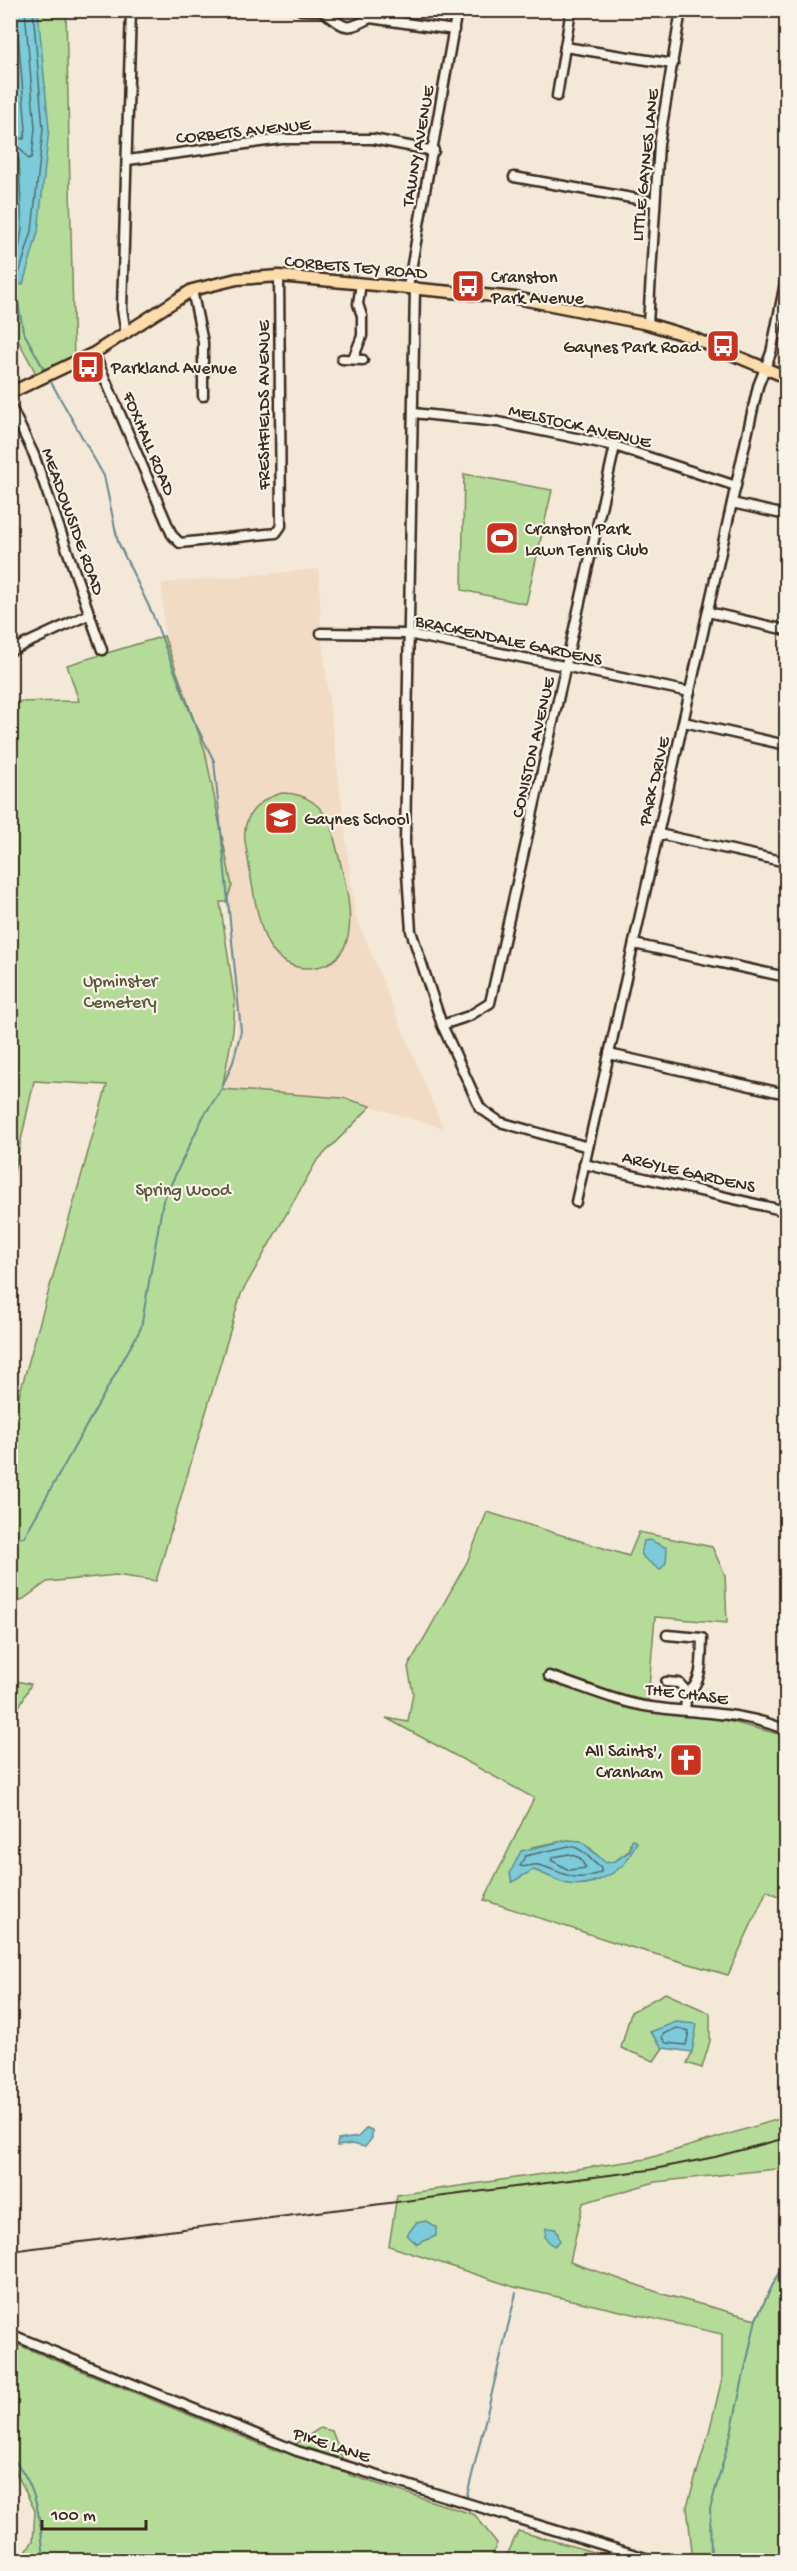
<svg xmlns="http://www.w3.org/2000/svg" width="797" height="2571" font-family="'Gochi Hand',sans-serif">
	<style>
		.built { fill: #f1dbc5 }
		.green { fill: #b4dc98; stroke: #78835b; stroke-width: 1.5; fill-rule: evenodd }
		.water { fill: #7ccbda; stroke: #628b8f; stroke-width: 1.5 }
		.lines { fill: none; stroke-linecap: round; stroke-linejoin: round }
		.shore { stroke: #556a69; stroke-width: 1.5 }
		.stream { stroke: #628b8f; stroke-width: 2 }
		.minor-casing { stroke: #3b2a1e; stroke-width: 13 }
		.major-casing { stroke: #3b2a1e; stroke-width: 15 }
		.minor { stroke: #f7f3e8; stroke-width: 8 }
		.major { stroke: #fddcac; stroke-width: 10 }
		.rail { stroke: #3b2a1e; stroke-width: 2 }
		.labels { text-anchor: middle; stroke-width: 4.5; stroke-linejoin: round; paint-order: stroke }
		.street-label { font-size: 18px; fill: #3b2a1e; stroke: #f7f3e8 }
		.poi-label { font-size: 18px; fill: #3b2a1e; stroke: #f7f3e8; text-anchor: start }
		.park-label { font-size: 18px; fill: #59563c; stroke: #f7f3e8 }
	</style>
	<rect width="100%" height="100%" fill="#f4e8d8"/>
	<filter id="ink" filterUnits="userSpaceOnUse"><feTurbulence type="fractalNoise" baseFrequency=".0167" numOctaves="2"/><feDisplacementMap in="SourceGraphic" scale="12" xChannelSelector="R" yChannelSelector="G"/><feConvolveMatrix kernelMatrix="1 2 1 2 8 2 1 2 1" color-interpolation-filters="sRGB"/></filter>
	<g filter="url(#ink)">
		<polygon class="built" points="319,569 321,633 355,914 443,1128 343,1098 221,1090 238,1031 226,897 205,751 164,636 162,583"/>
		<g class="green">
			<polygon points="10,11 66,11 74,363 39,379 11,327"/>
			<polygon points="464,474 552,490 526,604 462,590"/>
			<polygon points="164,636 205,751 232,886 226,902 220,902 235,1002 233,1031 222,1089 343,1098 371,1106 316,1162 241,1294 156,1581 116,1575 47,1582 11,1608 11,1424 107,1085 34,1081 11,1186 11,702 79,701 67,665"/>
			<path d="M282,793C307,793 323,805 332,829C340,869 378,964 309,968C293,969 278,960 270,947C256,925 250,868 245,841C242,815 259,799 282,793Z"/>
			<path d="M487,1512L629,1556L639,1532L712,1547L725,1575L727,1623L655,1617L647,1711L705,1715L786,1736V1901L767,1890L728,1975L620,1944L484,1900L534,1798L386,1718L408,1722L413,1693L408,1667L467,1562ZM568,1840L590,1848L605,1863L615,1861L630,1850V1844H635C618,1867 602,1890 568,1883C556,1881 545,1873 533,1870L522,1875L532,1847Z"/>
			<polygon points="11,1680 31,1684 11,1722 10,1680"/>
			<polygon points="665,1993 710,2013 710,2041 702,2068 687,2063 692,2052 650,2032 663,2048 654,2061 621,2048 631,2012"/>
			<polygon points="786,2117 786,2168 655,2182 583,2203 570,2262 666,2295 756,2319 786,2258 786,2560 693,2560 687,2506 709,2432 722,2379 722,2334 514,2287 389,2246 397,2195 646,2159"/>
			<polygon points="11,2342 282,2453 320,2428 332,2431 349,2475 475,2515 497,2543 490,2560 20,2560 33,2541 35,2511 11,2462"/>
			<polygon points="518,2531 622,2560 505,2560"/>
		</g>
		<g class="water">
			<polygon points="11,10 38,11 49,129 38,232 23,284 14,286 10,282 16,229 10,136"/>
			<polygon points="650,1540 667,1548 666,1563 660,1570 644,1558 641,1553 644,1541"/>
			<path d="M632,1839L637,1842C632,1850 630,1859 622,1866C609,1878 582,1889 564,1883C553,1879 544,1873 533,1870L512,1882L510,1873L521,1851L568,1840L581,1841L606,1863L615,1861L630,1851Z"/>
			<polygon points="676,2022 697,2024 692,2052 663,2048 650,2032"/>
			<polygon points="367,2128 372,2130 372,2138 365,2147 352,2144 337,2146 338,2140 358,2137"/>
			<polygon points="426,2221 436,2227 436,2236 417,2244 407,2235 416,2223"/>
			<polygon points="546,2228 556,2229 560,2241 554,2246 545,2238"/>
		</g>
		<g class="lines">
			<g class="shore">
				<polyline points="10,137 24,139 26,129 16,10"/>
				<polyline points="10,146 21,149 28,159 32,157 35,128 25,10"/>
				<polyline points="10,154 16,155 19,160 22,229 19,249 10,253"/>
				<polyline points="10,278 18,277 32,231 43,129 33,10"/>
				<path d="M569,1846C585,1848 589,1860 601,1868V1872C572,1885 564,1871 538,1865C531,1864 526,1868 520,1866L525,1856Z"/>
				<polygon points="569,1854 580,1858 586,1868 569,1870 551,1860 553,1857"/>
				<polygon points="677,2028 689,2031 686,2045 666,2043 662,2038 663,2034"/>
			</g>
			<g class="stream">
				<polyline points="15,284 23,331 45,371"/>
				<polyline points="10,1539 24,1537 141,1328 163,1201 203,1117 221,1090 233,1062 241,1031 214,761 193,719 152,613 118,542 104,476 51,382"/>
				<path d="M10,2456C38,2483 41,2524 44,2560"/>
				<polyline points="466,2500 516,2293"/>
				<polyline points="711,2560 710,2509 731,2433 756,2319 786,2258"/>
			</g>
			<defs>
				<g id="minor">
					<polyline points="301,10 328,11"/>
					<polyline points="362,10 370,18 454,30"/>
					<path d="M324,12C346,29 346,31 370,18"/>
					<polyline points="565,47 673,64"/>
					<polyline points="557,96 571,10"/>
					<polyline points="128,160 282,139 373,139 434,151"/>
					<polyline points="514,177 654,202"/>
					<polyline points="408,287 457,10"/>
					<polyline points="415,287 405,844 411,931 442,1025 480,1108 500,1122 588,1147"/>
					<polyline points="192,290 203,342 203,396"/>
					<polyline points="648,324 659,144 681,10"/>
					<polyline points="126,334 122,309 131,10"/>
					<polyline points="94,353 172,535 180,543 276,533 281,526 279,276"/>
					<polyline points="342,359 363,360"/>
					<polyline points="353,359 362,336 362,316 358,304 361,283"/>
					<polyline points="10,405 34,455 102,650"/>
					<polyline points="413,413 498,422 615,446 736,486"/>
					<polyline points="732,503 786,515"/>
					<polyline points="708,612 786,630"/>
					<polyline points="321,633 408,634 690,692"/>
					<polyline points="10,651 90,614"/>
					<polyline points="684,722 786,745"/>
					<polyline points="659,834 786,862"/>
					<polyline points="634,944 786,977"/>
					<polyline points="442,1025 469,1016 490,1003 615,446"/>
					<polyline points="609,1054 786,1094"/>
					<polyline points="584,1164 786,1211"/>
					<polyline points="576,1202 758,386 771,353 786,278"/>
					<path d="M667,1635L702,1638C701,1655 704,1684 687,1692L685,1709"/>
					<path d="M549,1676C581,1686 619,1703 651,1707C697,1714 743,1711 786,1730"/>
					<polyline points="666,1682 679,1683 687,1692"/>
					<polyline points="10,2334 297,2451 652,2560"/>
				</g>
				<polyline id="major" points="10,393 94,353 192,290 237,279 279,276 516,298 648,324 688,336 786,377"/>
			</defs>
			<use href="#minor" class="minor-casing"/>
			<use href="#major" class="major-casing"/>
			<use href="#minor" class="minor"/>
			<use href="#major" class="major"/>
			<polyline class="rail" points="10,2251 649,2170 715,2157 786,2138"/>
		</g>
	</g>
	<defs>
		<symbol id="bus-square" viewBox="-11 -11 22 22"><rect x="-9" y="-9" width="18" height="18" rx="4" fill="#c8321e" stroke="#f7f3e8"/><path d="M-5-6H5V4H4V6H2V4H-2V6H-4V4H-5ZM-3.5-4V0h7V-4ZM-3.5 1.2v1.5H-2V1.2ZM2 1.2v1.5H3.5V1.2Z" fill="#fff"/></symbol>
		<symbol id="stadium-square" viewBox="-11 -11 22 22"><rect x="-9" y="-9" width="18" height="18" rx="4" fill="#c8321e" stroke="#f7f3e8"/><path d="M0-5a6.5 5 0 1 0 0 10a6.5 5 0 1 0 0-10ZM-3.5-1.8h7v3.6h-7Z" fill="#fff"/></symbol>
		<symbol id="school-square" viewBox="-11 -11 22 22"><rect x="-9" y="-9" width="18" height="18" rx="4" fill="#c8321e" stroke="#f7f3e8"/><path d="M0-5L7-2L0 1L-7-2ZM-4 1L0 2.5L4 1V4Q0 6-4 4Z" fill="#fff"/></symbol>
		<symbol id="church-square" viewBox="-11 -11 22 22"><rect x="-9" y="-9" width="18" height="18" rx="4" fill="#c8321e" stroke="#f7f3e8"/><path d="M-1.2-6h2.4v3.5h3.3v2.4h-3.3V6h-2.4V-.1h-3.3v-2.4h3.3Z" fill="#fff"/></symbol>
	</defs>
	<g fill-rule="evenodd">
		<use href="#bus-square" x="449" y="267" width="38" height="38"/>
		<use href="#bus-square" x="704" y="327" width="38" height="38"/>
		<use href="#bus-square" x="69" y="348" width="38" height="38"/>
		<use href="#stadium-square" x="483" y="519" width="38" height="38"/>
		<use href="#school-square" x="262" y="799" width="38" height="38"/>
		<use href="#church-square" x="667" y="1741" width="38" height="38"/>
	</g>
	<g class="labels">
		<g class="street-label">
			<text transform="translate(243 130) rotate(-6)" y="6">CORBETS AVENUE</text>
			<text transform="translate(417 146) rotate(-80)" y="6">TAWNY AVENUE</text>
			<text transform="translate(644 165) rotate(-84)" y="6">LITTLE GAYNES LANE</text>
			<text transform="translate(356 266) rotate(5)" y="6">CORBETS TEY ROAD</text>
			<text transform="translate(263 405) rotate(-90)" y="6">FRESHFIELDS AVENUE</text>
			<text transform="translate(580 425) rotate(13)" y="6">MELSTOCK AVENUE</text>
			<text transform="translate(150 443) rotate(67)" y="6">FOXHALL ROAD</text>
			<text transform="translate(74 521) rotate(70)" y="6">MEADOWSIDE ROAD</text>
			<text transform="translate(509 639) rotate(12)" y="6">BRACKENDALE GARDENS</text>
			<text transform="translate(532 747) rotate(-77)" y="6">CONISTON AVENUE</text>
			<text transform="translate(653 781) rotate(-77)" y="6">PARK DRIVE</text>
			<text transform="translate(689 1171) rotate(13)" y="6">ARGYLE GARDENS</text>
			<text transform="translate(687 1693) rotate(7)" y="6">THE CHASE</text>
			<text transform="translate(332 2444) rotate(18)" y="6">PIKE LANE</text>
		</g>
		<g class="poi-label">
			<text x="491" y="282">Cranston<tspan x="491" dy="21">Park Avenue</tspan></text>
			<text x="700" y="352" text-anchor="end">Gaynes Park Road</text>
			<text x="111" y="373">Parkland Avenue</text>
			<text x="525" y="534">Cranston Park<tspan x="525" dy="21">Lawn Tennis Club</tspan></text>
			<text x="304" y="824">Gaynes School</text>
			<text x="663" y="1756" text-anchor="end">All Saints',<tspan x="663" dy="21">Cranham</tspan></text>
		</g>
		<g class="park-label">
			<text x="120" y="986">Upminster<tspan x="120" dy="21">Cemetery</tspan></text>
			<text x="183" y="1195">Spring Wood</text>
		</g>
	</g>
	<rect width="797" height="2571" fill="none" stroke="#f7f3e8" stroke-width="36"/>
	<rect x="18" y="18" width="761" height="2535" fill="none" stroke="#3b2a1e" stroke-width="2" filter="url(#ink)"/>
	<path d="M42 2520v9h104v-9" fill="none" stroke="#3b2a1e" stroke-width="3"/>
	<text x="51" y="2520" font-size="18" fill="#3b2a1e" stroke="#f7f3e8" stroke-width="4.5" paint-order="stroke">100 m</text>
</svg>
